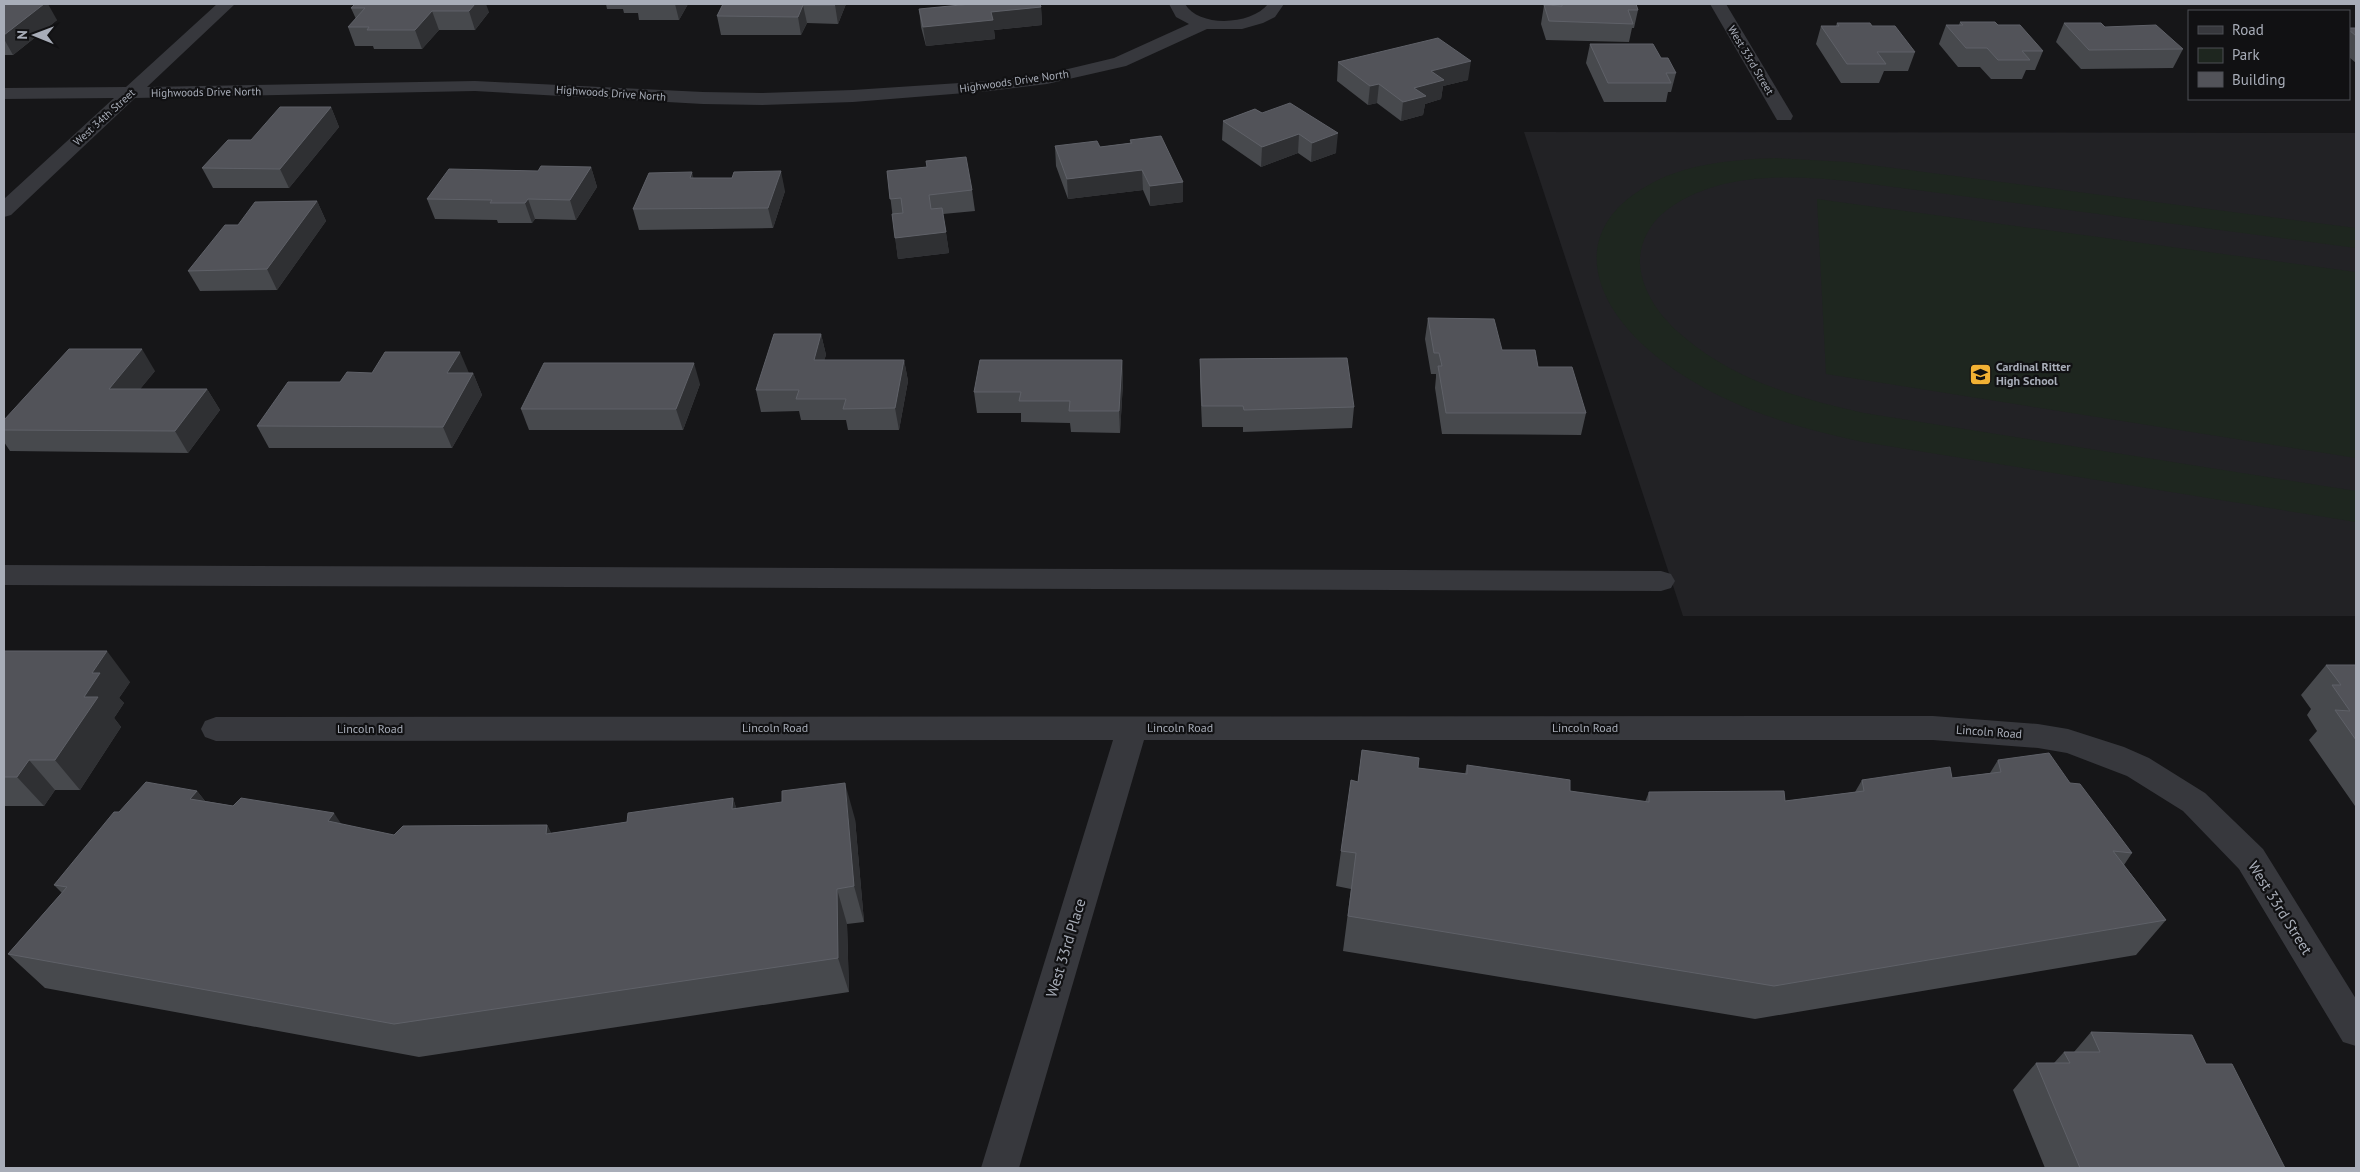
<svg xmlns="http://www.w3.org/2000/svg" width="2360" height="1172" font-family="'PT Sans',sans-serif">
	<style>
		.built { fill: #222225 }
		.green { fill: #1e261f }
		.lines { fill: none; stroke-linecap: round; stroke-linejoin: round }
		.minor { fill: #37383d; fill-rule: evenodd }
		.wall { fill: #47494d }
		.shaded-wall { fill: #2f3033 }
		.building { fill: #525359; stroke: #5f6168 }
		.labels { text-anchor: middle; stroke-width: 4.5; stroke-linejoin: round; paint-order: stroke }
		.far-street-label { font-size: 11px; fill: #a8adb8; stroke: #111113 }
		.poi-label { font-size: 12px; font-weight: bold; fill: #a8adb8; stroke: #111113; text-anchor: start }
		.street-label { font-size: 12px; fill: #a8adb8; stroke: #111113 }
		.near-street-label { font-size: 15px; fill: #a8adb8; stroke: #111113 }
	</style>
	<rect width="100%" height="100%" fill="#161618"/>
	<polygon class="built" points="1524,132 2356,133 2356,616 1683,616"/>
	<g class="green">
		<path d="M1774,158L1847,162L2356,228V248L1848,181C1786,175 1713,172 1662,214C1648,227 1639,245 1640,264C1642,293 1662,319 1684,337C1734,380 1800,399 1864,413L2356,491V522L1863,442C1791,427 1720,405 1661,360C1594,309 1562,231 1652,183C1689,163 1734,160 1774,158Z"/>
		<polygon points="1817,199 2356,272 2356,458 1826,374"/>
	</g>
	<g class="lines">
		<g class="minor">
			<path d="M217,4H235L147,87L475,81L703,92L762,93L853,90L990,81L1047,74L1114,58L1189,24L1176,17L1169,4H1185C1199,28 1252,25 1268,4H1284L1275,17L1263,23L1242,29H1207L1126,66L1047,84L990,91L853,102L762,105L703,104L475,91L135,98L11,215L4,217V199L114,98L4,99V88L126,87Z"/>
			<polygon points="1710,4 1726,4 1793,116 1791,120 1777,120"/>
			<polygon points="4,565 1661,571 1671,574 1675,581 1671,588 1661,591 4,585"/>
			<polygon points="1933,716 2038,724 2068,729 2124,747 2149,758 2205,793 2263,849 2356,999 2356,1046 2343,1042 2239,869 2183,811 2127,776 2067,753 2038,748 1933,740 1144,740 1019,1168 981,1168 1113,740 216,741 205,737 201,729 205,721 216,717"/>
		</g>
	</g>
	<g class="wall">
		<polygon points="4,4 57,20 13,55 4,55"/>
		<polygon points="355,4 489,12 475,30 439,30 422,49 374,49 373,46 355,46 348,27 356,19 351,8"/>
		<polygon points="606,4 688,4 679,20 639,20 638,13 624,13 623,9 607,9"/>
		<polygon points="723,4 846,4 838,24 807,23 801,35 721,35 717,16"/>
		<polygon points="1552,4 1636,4 1638,10 1634,28 1632,28 1629,42 1546,40 1541,24 1544,5 1553,6"/>
		<polygon points="1041,7 1042,25 994,30 995,39 926,46 921,27 919,9"/>
		<polygon points="1960,22 1998,25 2043,51 2035,70 2026,70 2022,79 1991,79 1980,67 1958,67 1939,44 1946,25 1959,25"/>
		<polygon points="1837,23 1872,26 1915,52 1908,71 1884,71 1879,83 1841,83 1816,44 1821,26 1836,26"/>
		<polygon points="2064,23 2105,27 2183,49 2173,68 2081,69 2056,42"/>
		<polygon points="2349,28 2356,28 2356,63 2349,57"/>
		<polygon points="1590,44 1661,58 1676,73 1671,92 1668,92 1666,102 1604,102 1586,63"/>
		<polygon points="1338,62 1468,80 1443,86 1441,99 1425,104 1423,115 1401,121 1377,103 1368,105 1337,81"/>
		<polygon points="331,107 339,127 289,188 213,188 202,168 251,140"/>
		<polygon points="1255,109 1336,153 1311,162 1298,153 1261,167 1222,140 1223,121"/>
		<polygon points="1130,140 1183,182 1183,202 1150,206 1143,190 1068,199 1056,166 1055,146 1100,147 1130,143"/>
		<polygon points="591,167 597,187 576,220 535,219 532,223 498,223 497,220 435,219 427,199 538,171"/>
		<polygon points="887,171 972,190 975,211 943,214 949,253 898,259"/>
		<polygon points="694,178 785,191 773,228 639,230 633,209"/>
		<polygon points="317,201 326,221 277,290 200,291 188,271"/>
		<polygon points="1428,318 1502,350 1538,367 1586,413 1581,435 1442,434 1435,388 1436,377 1436,374 1431,374 1425,339"/>
		<polygon points="821,334 826,355 824,360 904,360 908,381 899,430 848,430 846,420 801,420 799,411 761,412 756,390"/>
		<polygon points="1200,359 1354,407 1352,428 1243,432 1243,427 1202,427 1200,381"/>
		<polygon points="1122,360 1123,382 1120,433 1071,432 1070,423 1021,422 1021,413 977,413 974,392"/>
		<polygon points="155,371 140,389 207,389 220,410 188,453 10,451 4,442 4,420"/>
		<polygon points="469,373 473,373 482,395 452,448 269,448 257,426 340,382"/>
		<polygon points="700,384 683,430 529,430 521,409"/>
		<polygon points="4,651 130,682 119,698 124,703 114,718 121,727 80,790 55,790 44,806 4,806"/>
		<polygon points="2326,665 2356,665 2356,806 2355,806 2309,740 2317,731 2307,715 2311,709 2301,695"/>
		<polygon points="1362,750 1418,768 1465,774 1467,765 1570,791 1645,802 1649,792 1785,801 1855,792 1862,780 1952,778 1990,773 1998,760 2070,783 2132,853 2124,865 2166,920 2136,955 1755,1019 1343,951 1351,889 1336,886 1341,851 1358,781"/>
		<polygon points="197,791 205,801 341,824 394,835 547,825 551,833 627,822 733,798 736,808 855,819 864,922 847,924 849,992 419,1057 45,988 8,954 62,893 54,885 119,812"/>
		<polygon points="2091,1032 2206,1064 2285,1168 2045,1168 2013,1090 2036,1063 2054,1063 2064,1052 2074,1052"/>
	</g>
	<g class="shaded-wall">
		<polygon points="44,4 48,4 57,20 13,55 4,39 4,35"/>
		<polygon points="475,4 486,4 489,12 475,30 469,11"/>
		<polygon points="675,4 688,4 679,20"/>
		<polygon points="836,4 846,4 838,24 835,5"/>
		<polygon points="803,5 807,23 801,35 798,17"/>
		<polygon points="1041,7 1042,25 994,30 995,39 926,46 923,27 991,12"/>
		<polygon points="432,11 439,30 422,49 415,30"/>
		<polygon points="1471,61 1468,80 1443,86 1441,99 1425,104 1423,115 1401,121 1403,102 1414,88 1431,71"/>
		<polygon points="1379,84 1377,103 1368,105 1370,86"/>
		<polygon points="331,107 339,127 289,188 280,169"/>
		<polygon points="1338,133 1336,153 1311,162 1312,143"/>
		<polygon points="1299,134 1298,153 1261,167 1262,147"/>
		<polygon points="591,167 597,187 576,220 570,200"/>
		<polygon points="1142,170 1143,190 1068,199 1067,179"/>
		<polygon points="781,171 785,191 773,228 768,208"/>
		<polygon points="692,172 697,192 690,178"/>
		<polygon points="1183,182 1183,202 1150,206 1150,186"/>
		<polygon points="528,199 535,219 532,223 525,203"/>
		<polygon points="317,201 326,221 277,290 267,269"/>
		<polygon points="946,232 949,253 898,259 895,238"/>
		<polygon points="821,334 826,355 818,381 814,360"/>
		<polygon points="142,349 155,371 123,410 109,389"/>
		<polygon points="460,352 469,373 447,373"/>
		<polygon points="904,360 908,381 899,430 895,408"/>
		<polygon points="1122,360 1123,382 1120,433 1119,411"/>
		<polygon points="694,363 700,384 683,430 676,409"/>
		<polygon points="473,373 482,395 452,448 443,427"/>
		<polygon points="207,389 220,410 188,453 175,431"/>
		<polygon points="107,651 130,682 119,698 124,703 114,718 121,727 80,790 55,760 84,697 92,673"/>
		<polygon points="29,760 55,790 44,806 17,777"/>
		<polygon points="845,783 855,819 864,922 854,886"/>
		<polygon points="197,791 225,827 190,799"/>
		<polygon points="733,798 745,834 732,809"/>
		<polygon points="334,813 358,849 328,821"/>
		<polygon points="547,825 565,861 546,834"/>
		<polygon points="837,889 847,924 849,992 838,958"/>
	</g>
	<g class="building">
		<polygon points="4,4 44,4 4,35"/>
		<polygon points="355,4 475,4 469,11 432,11 415,30 367,30 369,27 348,27 365,8 351,8"/>
		<polygon points="723,4 836,4 835,5 803,5 798,17 717,16"/>
		<polygon points="971,4 1040,4 1041,7 991,12 993,20 923,27 919,9"/>
		<polygon points="1562,4 1636,4 1638,10 1628,10 1633,24 1549,21 1544,5 1562,6"/>
		<polygon points="1960,22 1995,22 1998,25 2020,25 2043,51 2022,51 2030,60 1998,60 1987,48 1966,48 1946,25 1963,25"/>
		<polygon points="1837,23 1870,23 1872,26 1895,26 1915,52 1877,52 1886,64 1847,64 1821,26 1839,26"/>
		<polygon points="2064,23 2101,23 2105,27 2156,25 2183,49 2089,50"/>
		<polygon points="2349,28 2356,28 2356,36 2349,30"/>
		<polygon points="1438,38 1471,61 1431,71 1444,80 1414,88 1426,96 1403,102 1379,84 1370,86 1338,62"/>
		<polygon points="1590,44 1653,44 1661,58 1668,58 1676,73 1666,73 1671,83 1608,83"/>
		<polygon points="1290,103 1338,133 1312,143 1299,134 1262,147 1223,121 1255,109 1262,113"/>
		<polygon points="280,107 331,107 280,169 202,168 228,140 251,140"/>
		<polygon points="1161,136 1183,182 1150,186 1142,170 1067,179 1055,146 1097,141 1100,147 1132,143 1130,140"/>
		<polygon points="966,157 972,190 929,195 931,209 942,208 946,232 895,238 892,214 903,213 901,198 890,199 887,171 927,167 926,161"/>
		<polygon points="541,166 591,167 570,200 528,199 525,203 490,203 492,200 427,199 449,169 538,171"/>
		<polygon points="781,171 768,208 633,209 649,173 692,172 690,178 732,178 734,172"/>
		<polygon points="317,201 267,269 188,271 225,225 238,225 255,202"/>
		<polygon points="1428,318 1494,319 1502,350 1535,350 1538,367 1572,367 1586,413 1446,413 1438,366 1442,366 1439,353 1434,353"/>
		<polygon points="774,334 821,334 814,360 904,360 895,408 843,409 846,399 796,399 799,390 756,390"/>
		<polygon points="69,349 142,349 109,389 207,389 175,431 4,430 4,420"/>
		<polygon points="385,352 460,352 447,373 473,373 443,427 257,426 288,382 340,382 347,372 372,373"/>
		<polygon points="1347,358 1354,407 1244,410 1243,406 1202,406 1200,359"/>
		<polygon points="980,360 1122,360 1119,411 1069,411 1070,401 1019,401 1021,392 974,392"/>
		<polygon points="544,363 694,363 676,409 521,409"/>
		<polygon points="4,651 107,651 92,673 100,673 84,697 98,697 55,760 29,760 17,777 4,777"/>
		<polygon points="2326,665 2356,665 2356,740 2335,710 2350,711 2332,685 2341,685"/>
		<polygon points="1362,750 1419,758 1418,768 1467,774 1467,765 1570,780 1570,791 1649,802 1649,792 1784,791 1785,801 1864,791 1862,780 1950,767 1952,778 2001,772 1998,760 2049,753 2070,783 2080,784 2132,853 2113,851 2166,920 1774,986 1348,916 1356,853 1341,851 1351,780 1358,782"/>
		<polygon points="146,782 197,791 190,799 233,806 241,798 334,813 328,821 394,835 403,826 547,825 546,834 627,822 628,813 733,798 732,809 782,802 782,791 845,783 854,886 837,889 838,958 394,1024 8,954 67,887 54,885 114,812 119,812"/>
		<polygon points="2091,1032 2192,1035 2206,1064 2232,1064 2285,1168 2080,1168 2036,1063 2070,1063 2064,1052 2100,1052"/>
	</g>
	<defs>
		<symbol id="school-square" viewBox="-11 -11 22 22"><rect x="-9" y="-9" width="18" height="18" rx="4" fill="#f2b134" stroke="#111113"/><path d="M0-5L7-2L0 1L-7-2ZM-4 1L0 2.5L4 1V4Q0 6-4 4Z" fill="#111"/></symbol>
	</defs>
	<g fill-rule="evenodd">
		<use href="#school-square" x="1968" y="362" width="25" height="25"/>
	</g>
	<g class="labels">
		<g class="far-street-label">
			<text transform="translate(1751 60) rotate(59)" y="4">West 33rd Street</text>
			<text transform="translate(1014 81) rotate(-8)" y="4">Highwoods Drive North</text>
			<text transform="translate(206 92) rotate(-1)" y="4">Highwoods Drive North</text>
			<text transform="translate(611 93) rotate(4)" y="4">Highwoods Drive North</text>
			<text transform="translate(104 117) rotate(-42)" y="4">West 34th Street</text>
		</g>
		<g class="poi-label">
			<text x="1996" y="371">Cardinal Ritter<tspan x="1996" dy="14">High School</tspan></text>
		</g>
		<g class="street-label">
			<text x="775" y="732">Lincoln Road</text>
			<text x="1180" y="732">Lincoln Road</text>
			<text x="1585" y="732">Lincoln Road</text>
			<text x="370" y="733">Lincoln Road</text>
			<text transform="translate(1989 732) rotate(4)" y="4">Lincoln Road</text>
		</g>
		<g class="near-street-label">
			<text transform="translate(2280 908) rotate(58)" y="5">West 33rd Street</text>
			<text transform="translate(1066 948) rotate(-73)" y="5">West 33rd Place</text>
		</g>
	</g>
	<rect width="2360" height="1172" fill="none" stroke="#a8adb8" stroke-width="10"/>
	<rect x="2188" y="10" width="162" height="90" fill="#111113" stroke="#4d4f55"/>
	<rect x="2198" y="26" width="25" height="8" fill="#37383d" stroke="#4d4f55"/>
	<text x="2232" y="35" font-size="15" fill="#a8adb8">Road</text>
	<rect x="2198" y="48" width="25" height="15" fill="#1e261f" stroke="#4d4f55"/>
	<text x="2232" y="60" font-size="15" fill="#a8adb8">Park</text>
	<rect x="2198" y="72" width="25" height="15" fill="#525359" stroke="#4d4f55"/>
	<text x="2232" y="85" font-size="15" fill="#a8adb8">Building</text>
	<g transform="translate(35 35) rotate(271)" stroke="#111113" stroke-width="4" paint-order="stroke">
	<path d="M0-4L9 19L0 12L-9 19Z" fill="#a8adb8"/>
	<text y="-8" font-size="14" font-weight="bold" text-anchor="middle" fill="#a8adb8">N</text>
	</g>
</svg>
